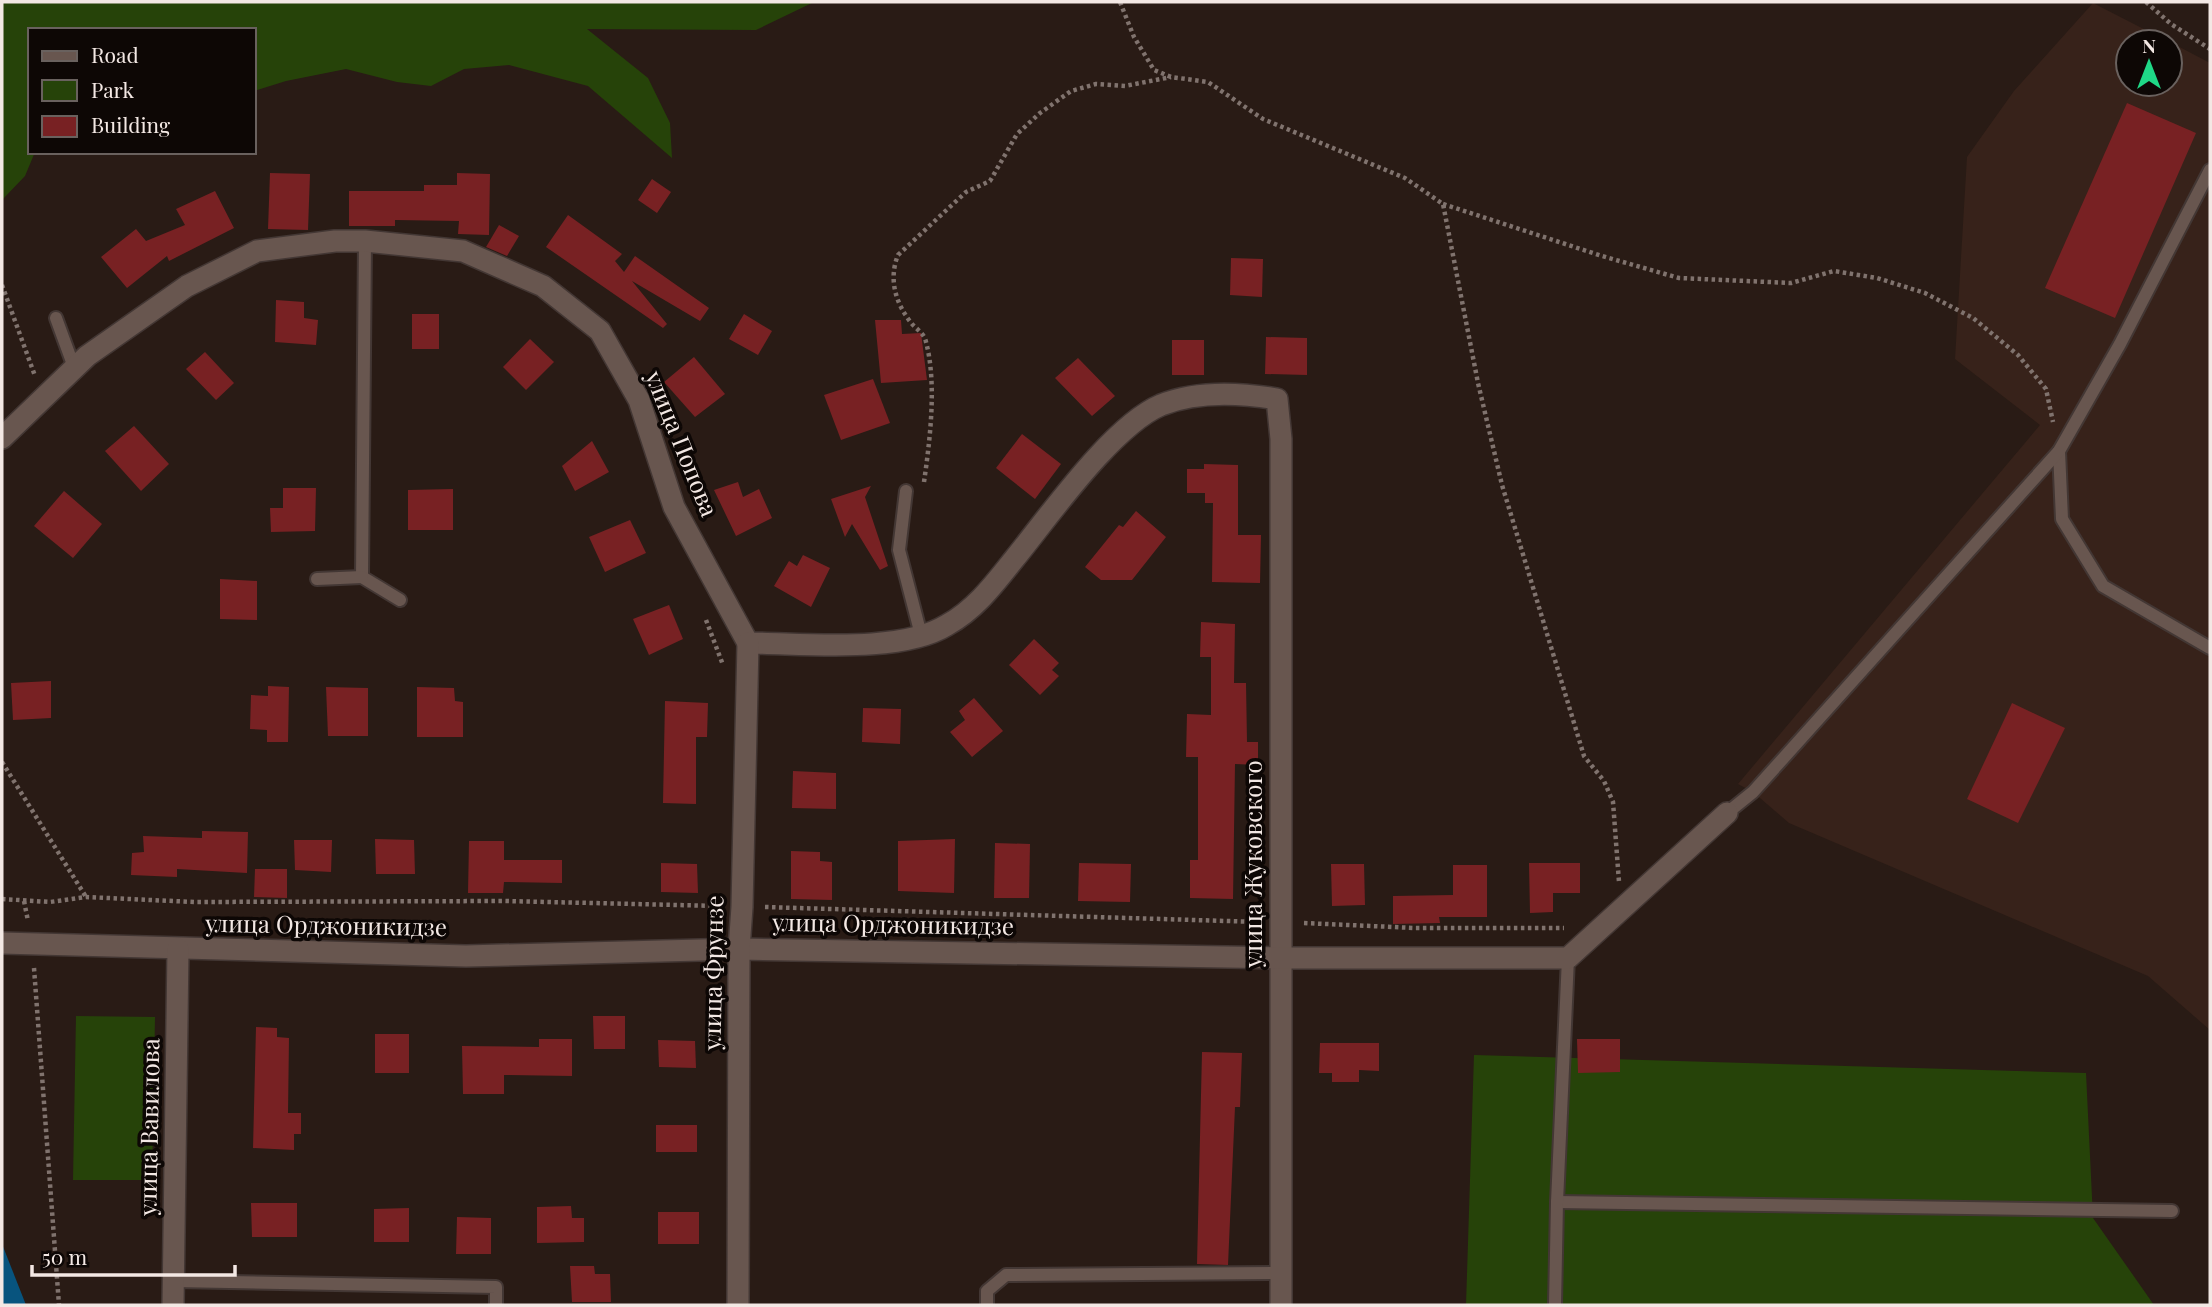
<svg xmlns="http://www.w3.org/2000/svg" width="2212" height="1307" font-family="'Playfair Display',serif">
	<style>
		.built { fill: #37221a }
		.green { fill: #264309 }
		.water { fill: #08547e }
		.building { fill: #782123 }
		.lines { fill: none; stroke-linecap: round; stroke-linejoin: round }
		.lane-casing { stroke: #433734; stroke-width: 16 }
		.street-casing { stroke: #433734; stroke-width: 24 }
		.path { stroke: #80736e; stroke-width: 4.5; stroke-dasharray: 3.5 3.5; stroke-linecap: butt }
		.lane { stroke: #68564f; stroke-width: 12 }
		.street { stroke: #68564f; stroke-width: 21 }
		.labels { text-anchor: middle; stroke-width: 7; stroke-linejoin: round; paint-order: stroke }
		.street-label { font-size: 24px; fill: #f3e8e4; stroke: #0d0705 }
	</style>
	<rect width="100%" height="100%" fill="#291b15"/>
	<polygon class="built" points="2093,3 2169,42 2128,42 2128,84 2170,84 2170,42 2210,63 2210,1030 2148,976 1789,823 1753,792 1738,784 2040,425 1955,359 1967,157 2014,91"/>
	<g class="green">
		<polygon points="2,2 814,2 756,30 587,29 648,78 670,123 672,158 588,86 509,65 464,69 431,86 397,82 346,69 286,81 254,91 254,30 30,30 30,152 35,152 25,176 2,200"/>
		<polygon points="76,1016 155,1017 152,1180 73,1180"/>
		<polygon points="1474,1055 2086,1073 2093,1218 2154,1305 1466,1305"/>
	</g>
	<polygon class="water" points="2,1244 26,1305 2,1305"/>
	<g class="building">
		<polygon points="2127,103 2196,133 2115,318 2045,288"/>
		<polygon points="270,173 310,174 308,230 268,229"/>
		<polygon points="457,173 490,174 489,235 458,234 459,221 395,220 395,226 349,226 349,191 424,191 424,185 457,185"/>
		<polygon points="652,179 671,192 657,213 638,200"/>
		<polygon points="215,191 234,228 169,261 167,256 127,288 101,257 136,229 146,241 185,225 176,209"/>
		<polygon points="568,215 622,254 615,261 624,272 635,256 709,308 700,321 632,281 667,324 663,328 546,247"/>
		<polygon points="499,225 519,236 507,256 486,247"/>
		<polygon points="1231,258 1263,259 1262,297 1230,295"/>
		<polygon points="276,300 304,302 304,318 318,320 316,345 275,342"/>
		<rect x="412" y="314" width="27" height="35"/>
		<polygon points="744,314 772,331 758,355 729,339"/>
		<polygon points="875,320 901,320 902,334 921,333 927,380 881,383"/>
		<polygon points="1266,337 1307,338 1307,375 1265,374"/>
		<polygon points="530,339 554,362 526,390 503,367"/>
		<rect x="1172" y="340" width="32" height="35"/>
		<polygon points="205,352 234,383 216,400 186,369"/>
		<polygon points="694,357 725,394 695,417 664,382"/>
		<polygon points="1078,358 1115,396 1092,416 1055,378"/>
		<polygon points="873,379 890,423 841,440 824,395"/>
		<polygon points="134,426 169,464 141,491 105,451"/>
		<polygon points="1022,434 1061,464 1035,499 996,468"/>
		<polygon points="592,441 609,472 575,491 562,466"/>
		<polygon points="1204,464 1238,465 1238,535 1261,535 1260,583 1212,582 1213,503 1205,503 1205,493 1187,493 1187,469 1204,469"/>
		<polygon points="738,482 743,497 759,489 772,518 736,536 714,490"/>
		<polygon points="871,486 865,497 888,566 880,570 852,524 845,537 831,499"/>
		<polygon points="283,488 316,488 315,531 271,532 270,508 283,508"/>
		<polygon points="453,489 453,530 408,530 408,490"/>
		<polygon points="64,491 102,524 73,558 34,526"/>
		<polygon points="1136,511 1166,537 1132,580 1101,580 1085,567 1119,525 1123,527"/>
		<polygon points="630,520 646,553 605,572 589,537"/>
		<polygon points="803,555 830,568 811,607 774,586 789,561 797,566"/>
		<polygon points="220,579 257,581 257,620 220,619"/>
		<polygon points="669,605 683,639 649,655 633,619"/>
		<polygon points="1201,622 1235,624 1234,683 1246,683 1247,742 1258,742 1258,765 1235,764 1233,899 1190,898 1190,860 1198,860 1198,757 1186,757 1187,714 1211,715 1211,657 1200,657"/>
		<polygon points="1034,639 1059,663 1052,670 1059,676 1040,695 1009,665"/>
		<polygon points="51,681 51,718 13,720 11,683"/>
		<polygon points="268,686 289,687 288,742 267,742 267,730 250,729 251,695 268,696"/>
		<polygon points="326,687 368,688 368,736 328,736"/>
		<polygon points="417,687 454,688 455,701 463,702 463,737 417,737"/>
		<polygon points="974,698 1003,731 972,757 950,732 965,720 959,711"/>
		<polygon points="665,701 708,703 707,737 696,737 696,804 663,803"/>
		<polygon points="2012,703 2065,728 2018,823 1967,799"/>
		<polygon points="863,708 901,709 900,744 862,742"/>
		<polygon points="793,771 836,773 836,809 792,808"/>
		<polygon points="202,831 248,832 247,873 177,869 177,877 131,875 132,853 144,852 143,836 202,838"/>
		<polygon points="375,839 414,840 415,874 376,874"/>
		<polygon points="955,839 954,893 898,891 898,841"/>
		<polygon points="294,840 332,840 331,872 295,870"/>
		<polygon points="469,841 504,841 504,860 562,860 562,883 504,882 503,893 468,893"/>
		<polygon points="995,843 1030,844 1029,898 994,898"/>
		<polygon points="791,851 820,852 820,861 832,862 832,900 791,899"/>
		<polygon points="661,863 697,864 698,893 661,892"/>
		<polygon points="1079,863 1131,864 1130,902 1078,901"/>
		<polygon points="1529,863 1580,863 1580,893 1553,893 1553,912 1530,913"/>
		<polygon points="1331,864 1364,864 1365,905 1332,906"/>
		<polygon points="1453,865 1487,865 1487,917 1439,917 1440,923 1393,924 1393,896 1453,895"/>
		<polygon points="255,869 287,869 287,898 254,897"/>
		<polygon points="593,1016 625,1016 625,1049 594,1049"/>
		<polygon points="256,1027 277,1028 277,1037 289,1038 288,1113 301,1113 301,1134 294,1134 294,1150 253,1148"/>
		<rect x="375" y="1034" width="34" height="39"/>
		<polygon points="539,1039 572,1039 572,1076 504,1075 504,1094 463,1094 462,1046 539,1047"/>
		<polygon points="1577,1039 1620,1039 1620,1072 1578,1073"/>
		<polygon points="658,1040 695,1041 696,1068 659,1067"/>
		<polygon points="1320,1043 1379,1043 1379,1071 1359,1070 1359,1082 1332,1082 1332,1073 1319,1073"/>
		<polygon points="1202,1052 1242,1053 1240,1107 1235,1107 1228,1265 1197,1264"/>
		<rect x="656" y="1125" width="41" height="27"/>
		<polygon points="251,1203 297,1203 297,1237 252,1237"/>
		<polygon points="571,1206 572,1218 584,1218 584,1242 537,1243 537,1207"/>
		<polygon points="409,1208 409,1242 374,1242 374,1209"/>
		<rect x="658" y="1212" width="41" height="32"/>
		<polygon points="457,1217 491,1218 491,1254 456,1254"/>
		<polygon points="570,1266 594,1266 595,1274 610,1274 611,1302 572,1302"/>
	</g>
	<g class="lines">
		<defs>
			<g id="lane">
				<polyline points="365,241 362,577 400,600"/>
				<polyline points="56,318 75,370"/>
				<polyline points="2059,451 2062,519 2103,586 2210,648"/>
				<polyline points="906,491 899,550 921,635"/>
				<polyline points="317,579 362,577"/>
				<polyline points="1727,813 1753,792 2059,451 2120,344 2210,170"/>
				<polyline points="1557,1202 2172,1211"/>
				<polyline points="174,1281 496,1287 496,1305"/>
				<polyline points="987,1305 987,1291 1006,1275 1281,1273"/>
				<polyline points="1555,1305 1557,1202 1568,958"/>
			</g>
			<g id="street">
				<path d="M2,438L87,356L187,286L257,251L335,241H365L463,251L543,286L600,331L639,400L674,507L748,643C803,643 900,654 947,625C976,609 995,583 1015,558C1050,515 1112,426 1161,405C1196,391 1241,393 1277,399L1281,439V1305"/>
				<polyline points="2,943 466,956 739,949 1280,958 1568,958 1727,813"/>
				<polyline points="173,1305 178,949"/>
				<polyline points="738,1305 739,949 742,907 748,643"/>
			</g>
		</defs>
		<use href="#lane" class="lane-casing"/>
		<use href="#street" class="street-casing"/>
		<g class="path">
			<polyline points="1120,2 1134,37 1154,70 1171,77 1208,82 1263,119 1405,178 1443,204 1478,383 1502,485 1584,756 1604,781 1613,802 1619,882"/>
			<polyline points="2146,2 2171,24 2210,49"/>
			<polyline points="1443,204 1602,256 1679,278 1791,283 1834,271 1877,278 1925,293 1973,318 2018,355 2046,389 2053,422"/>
			<polyline points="2,285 35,376"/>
			<path d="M924,482C930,440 937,383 926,342C925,335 918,330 913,325C896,305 888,280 898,255L966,192L990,181L1017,134L1040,113L1071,91L1096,84L1125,86L1171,77"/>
			<polyline points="706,620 723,665"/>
			<polyline points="2,762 86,897"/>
			<polyline points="2,899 50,902 86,897 194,902 505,901 721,906"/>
			<polyline points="24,901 28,921"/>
			<polyline points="765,907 1260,922"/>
			<polyline points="1304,923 1415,928 1564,928"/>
			<polyline points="34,968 59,1305"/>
		</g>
		<use href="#lane" class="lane"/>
		<use href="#street" class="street"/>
	</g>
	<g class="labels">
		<g class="street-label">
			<text transform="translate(681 444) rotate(68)" y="8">улица Попова</text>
			<text transform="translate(1254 864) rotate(-90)" y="8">улица Жуковского</text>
			<text transform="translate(893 925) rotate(1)" y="8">улица Орджоникидзе</text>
			<text transform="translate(326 926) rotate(1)" y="8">улица Орджоникидзе</text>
			<text transform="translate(714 973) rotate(-89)" y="8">улица Фрунзе</text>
			<text transform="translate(150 1127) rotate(-89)" y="8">улица Вавилова</text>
		</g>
	</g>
	<rect width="2212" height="1307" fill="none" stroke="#f3e8e4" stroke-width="7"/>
	<rect x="28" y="28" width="228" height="126" fill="#0d0705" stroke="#69615e" stroke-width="2"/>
	<rect x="42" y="51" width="35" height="10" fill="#68564f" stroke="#69615e" stroke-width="2"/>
	<text x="91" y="63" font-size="21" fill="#f3e8e4">Road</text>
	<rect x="42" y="80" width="35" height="21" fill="#264309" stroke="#69615e" stroke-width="2"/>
	<text x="91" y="98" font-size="21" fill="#f3e8e4">Park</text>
	<rect x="42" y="116" width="35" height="21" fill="#782123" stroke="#69615e" stroke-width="2"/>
	<text x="91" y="133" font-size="21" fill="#f3e8e4">Building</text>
	<g transform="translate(2149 63)"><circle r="33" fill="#0d0705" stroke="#69615e" stroke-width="2"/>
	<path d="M0-5L12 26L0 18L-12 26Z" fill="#1fd887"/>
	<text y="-10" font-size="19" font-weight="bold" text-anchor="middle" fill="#f3e8e4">N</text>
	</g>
	<path d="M32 1265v10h203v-10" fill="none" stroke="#f3e8e4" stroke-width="3.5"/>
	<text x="42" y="1265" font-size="21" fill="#f3e8e4" stroke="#0d0705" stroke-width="5" paint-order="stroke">50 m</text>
</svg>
